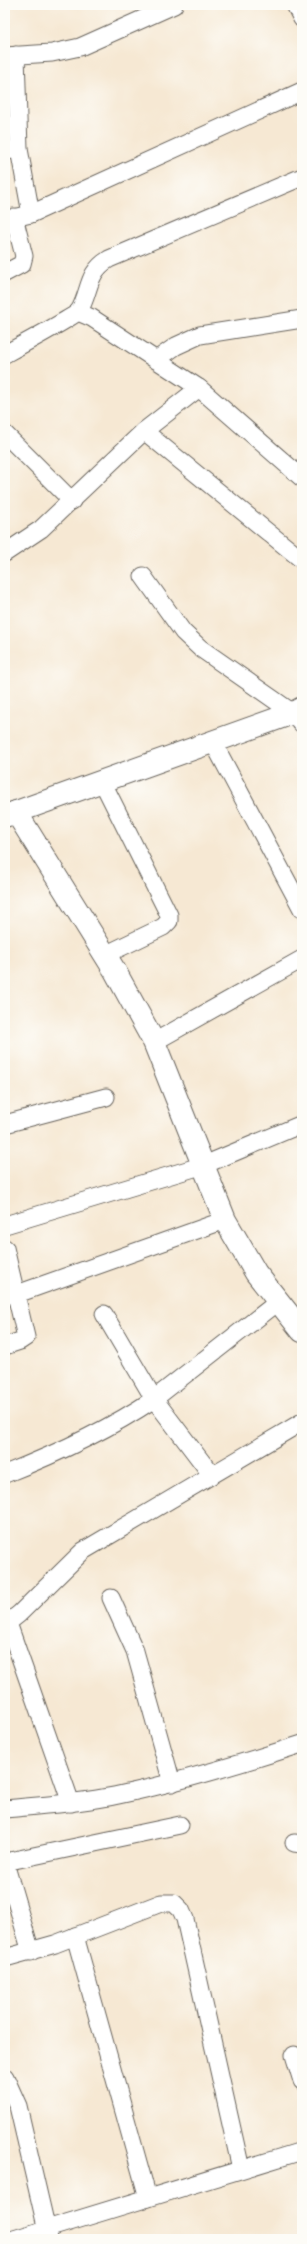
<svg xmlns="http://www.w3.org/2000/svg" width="307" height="2244" font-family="Mali,sans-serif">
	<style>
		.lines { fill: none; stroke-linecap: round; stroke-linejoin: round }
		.minor-casing { stroke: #68635c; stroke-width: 19 }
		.tertiary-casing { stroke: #68635c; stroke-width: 24 }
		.minor { stroke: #fff; stroke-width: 17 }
		.tertiary { stroke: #fff; stroke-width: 22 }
	</style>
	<rect width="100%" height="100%" fill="#fdfcf7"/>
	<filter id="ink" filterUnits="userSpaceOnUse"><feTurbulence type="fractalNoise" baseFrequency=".025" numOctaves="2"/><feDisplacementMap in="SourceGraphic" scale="8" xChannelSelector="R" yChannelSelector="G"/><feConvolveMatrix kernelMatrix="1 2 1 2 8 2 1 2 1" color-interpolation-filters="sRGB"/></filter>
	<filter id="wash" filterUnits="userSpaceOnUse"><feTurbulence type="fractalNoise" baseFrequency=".012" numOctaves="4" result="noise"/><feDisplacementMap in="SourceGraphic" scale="16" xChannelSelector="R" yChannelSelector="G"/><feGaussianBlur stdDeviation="0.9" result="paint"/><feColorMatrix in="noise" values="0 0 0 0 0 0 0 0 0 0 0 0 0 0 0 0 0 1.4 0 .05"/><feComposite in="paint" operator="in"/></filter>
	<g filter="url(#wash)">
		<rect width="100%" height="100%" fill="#f6e8d3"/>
	</g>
	<g filter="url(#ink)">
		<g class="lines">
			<defs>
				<g id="minor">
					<polyline points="295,5 302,19"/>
					<polyline points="16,55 19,149 31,214"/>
					<polyline points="5,56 52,53 80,47 174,5"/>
					<polyline points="5,151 19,149"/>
					<polyline points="5,220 31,214 302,91"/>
					<polyline points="5,273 22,264 24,256 14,217"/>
					<polyline points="78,312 92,318 199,388 302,478"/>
					<path d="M5,354C16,348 75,316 79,311C91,291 86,273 109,259L302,177"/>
					<polyline points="156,360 176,346 200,335 302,319"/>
					<polyline points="144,431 302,560"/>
					<polyline points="5,434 72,501"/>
					<polyline points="5,553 41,529 144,431 199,388"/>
					<polyline points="143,576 183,632 200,648 293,713 302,724"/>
					<polyline points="213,742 302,909"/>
					<polyline points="102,781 169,915 169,921 163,927 105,955"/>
					<polyline points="154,1042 302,959"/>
					<polyline points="5,1124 106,1097"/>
					<polyline points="5,1225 204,1165 302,1124"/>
					<polyline points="5,1248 26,1337 20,1341 5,1346"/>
					<polyline points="17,1294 225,1220"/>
					<polyline points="104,1314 154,1399 211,1474"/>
					<path d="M5,1474C56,1454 108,1430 154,1399L278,1302"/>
					<polyline points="111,1598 135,1651 172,1783"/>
					<polyline points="8,1623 71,1803"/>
					<polyline points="5,1625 19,1614 83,1551 302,1422"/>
					<path d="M5,1809C44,1805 84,1803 123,1794C184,1781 243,1763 302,1744"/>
					<polyline points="294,1843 302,1844"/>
					<polyline points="5,1862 180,1825"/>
					<polyline points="5,1863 31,1952"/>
					<polyline points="75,1936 148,2198"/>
					<polyline points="5,1958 55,1944 161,1903 174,1903 181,1910 185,1919 241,2169"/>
					<polyline points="294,2055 302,2081"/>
					<polyline points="5,2077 18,2106 49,2239"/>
					<polyline points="14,2239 302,2151"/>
				</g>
				<g id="tertiary">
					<polyline points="16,812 115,971 154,1042 225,1220 256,1273 302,1331"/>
					<polyline points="5,816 293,713 302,708"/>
				</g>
			</defs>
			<use href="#minor" class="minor-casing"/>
			<use href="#tertiary" class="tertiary-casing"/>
			<use href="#minor" class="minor"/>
			<use href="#tertiary" class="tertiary"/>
		</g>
	</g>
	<rect width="307" height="2244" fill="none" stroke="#fdfcf7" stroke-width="20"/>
</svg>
